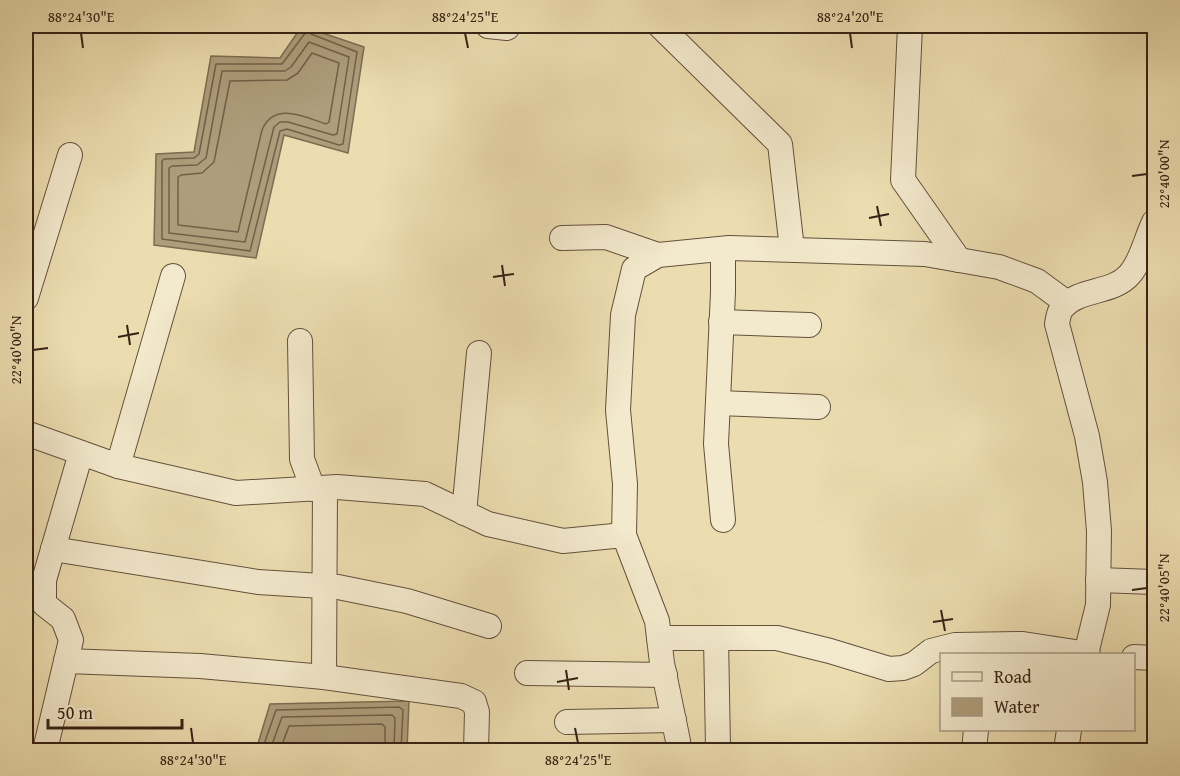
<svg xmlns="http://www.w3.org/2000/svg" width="1180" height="776" font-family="'Gentium Book Plus',serif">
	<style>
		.water { fill: #ae9d7b; stroke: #7e6c52; stroke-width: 1.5 }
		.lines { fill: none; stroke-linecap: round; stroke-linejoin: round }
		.shore { stroke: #726048; stroke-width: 1.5 }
		.minor-casing { stroke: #64513c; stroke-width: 26 }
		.minor { stroke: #f3e9cc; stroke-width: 24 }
		.ticks { fill: none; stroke: #362215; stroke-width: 2 }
		.neatline { fill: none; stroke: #362215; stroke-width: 2 }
		.ticks-label { font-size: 15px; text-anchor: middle; fill: #362215 }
	</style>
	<rect width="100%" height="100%" fill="#ecddb0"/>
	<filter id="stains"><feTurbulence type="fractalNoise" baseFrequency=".00333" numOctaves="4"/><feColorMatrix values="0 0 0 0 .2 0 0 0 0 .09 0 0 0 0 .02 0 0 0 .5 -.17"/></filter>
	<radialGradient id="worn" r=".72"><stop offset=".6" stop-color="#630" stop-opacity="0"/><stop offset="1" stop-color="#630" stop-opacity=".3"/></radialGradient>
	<g class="water">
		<polygon points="302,26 364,47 348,153 284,135 256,258 154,245 156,154 194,152 211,56 280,58"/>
		<polygon points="409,701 407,750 256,750 270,704"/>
	</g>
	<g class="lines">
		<g class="shore">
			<polygon points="306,32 357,52 343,144 339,145 287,129 280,131 250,251 162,239 162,161 164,159 194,158 199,154 216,64 282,64"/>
			<polygon points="309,42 349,57 337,134 333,135 288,122 280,122 274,127 245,242 169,233 169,168 172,166 197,165 206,158 222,71 285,71 291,67"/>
			<path d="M312,53L339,63L329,122L326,124C305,117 274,101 262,130L238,232L178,225V177L181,175L202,173L214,162L230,81L287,80L298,73Z"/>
			<polyline points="262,750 276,710 399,707 403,710 401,750"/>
			<polyline points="270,750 282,717 392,715 395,718 394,750"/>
			<polyline points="280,750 289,726 382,724 385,727 385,750"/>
		</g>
		<defs>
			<g id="minor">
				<polyline points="488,26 507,28"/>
				<polyline points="660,26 780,144 792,249"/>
				<polyline points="910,26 903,180 959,260"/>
				<polyline points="562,238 606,237 658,255"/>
				<polyline points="723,249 723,292 716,444 723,520"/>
				<polyline points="26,298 70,155"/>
				<polyline points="721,322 809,325"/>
				<polyline points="300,341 302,459 313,489"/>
				<polyline points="718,403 818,407"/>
				<polyline points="26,433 118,466 236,493 337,487 425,494 488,524 563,541 624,535 657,621 662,663 678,741 678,750"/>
				<polyline points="118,466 173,276"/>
				<polyline points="464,513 479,353"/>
				<polyline points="624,535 625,484 618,410 623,315 634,269 658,255 729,248 925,254 999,267 1037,281 1067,303"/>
				<polyline points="53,549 258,582 338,587 407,601 489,626"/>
				<polyline points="1098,580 1154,582"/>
				<polyline points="659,638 777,638 830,651 889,669 903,668 914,664 931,651 955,645 1023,644 1088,654"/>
				<polyline points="716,638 718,748"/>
				<path d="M1086,654L1098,605L1099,531L1095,482L1087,436L1057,324C1058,318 1059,311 1063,307C1080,288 1113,294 1130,274C1142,260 1146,238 1154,222"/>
				<polyline points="1134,657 1154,658"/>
				<polyline points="66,661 200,666 324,677 461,696 474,702 477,712 476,750"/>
				<polyline points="527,673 665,675"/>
				<polyline points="324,677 325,488"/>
				<polyline points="567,722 674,720"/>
				<polyline points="45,750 71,640 63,619 44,604 44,580 81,453"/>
				<polyline points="974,750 976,730"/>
				<polyline points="1066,750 1069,730"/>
			</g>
		</defs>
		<use href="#minor" class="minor-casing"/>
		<use href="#minor" class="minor"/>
	</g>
	<path class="ticks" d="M81,33L83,48M465,33L468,48M850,33L852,48M1132,176L1147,174M877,206L881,226M869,218L889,214M502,265L505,286M493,277L514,274M127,325L130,345M118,337L139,333M33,350L48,348M1132,590L1147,588M941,610L945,631M933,622L953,619M566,670L569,690M557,682L578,678M191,728L193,743M575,728L578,743"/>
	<rect width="1180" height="776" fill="none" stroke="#ecddb0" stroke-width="66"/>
	<rect x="940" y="653" width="195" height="78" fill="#f3e9cc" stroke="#a79983" stroke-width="1.5"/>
	<rect x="952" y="672" width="30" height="9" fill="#f3e9cc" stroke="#a79983" stroke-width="1.5"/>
	<text x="994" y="683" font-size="18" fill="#362215">Road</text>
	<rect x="952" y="698" width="30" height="18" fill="#ae9d7b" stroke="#a79983" stroke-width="1.5"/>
	<text x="994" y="713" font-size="18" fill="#362215">Water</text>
	<path d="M48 719v9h134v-9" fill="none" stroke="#362215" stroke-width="3"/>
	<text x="57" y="719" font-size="18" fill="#362215" stroke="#f3e9cc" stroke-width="4.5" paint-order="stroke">50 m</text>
	<rect x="33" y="33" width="1114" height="710" class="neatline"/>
	<g class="ticks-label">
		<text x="81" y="22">88°24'30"E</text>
		<text x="465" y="22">88°24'25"E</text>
		<text x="850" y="22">88°24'20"E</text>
		<text transform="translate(1164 174) rotate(-90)" y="5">22°40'00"N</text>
		<text transform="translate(16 350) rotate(-90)" y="5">22°40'00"N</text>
		<text transform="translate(1164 588) rotate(-90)" y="5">22°40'05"N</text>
		<text x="193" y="765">88°24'30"E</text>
		<text x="578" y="765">88°24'25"E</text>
	</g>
	<rect width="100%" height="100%" filter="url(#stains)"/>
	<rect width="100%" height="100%" fill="url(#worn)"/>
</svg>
